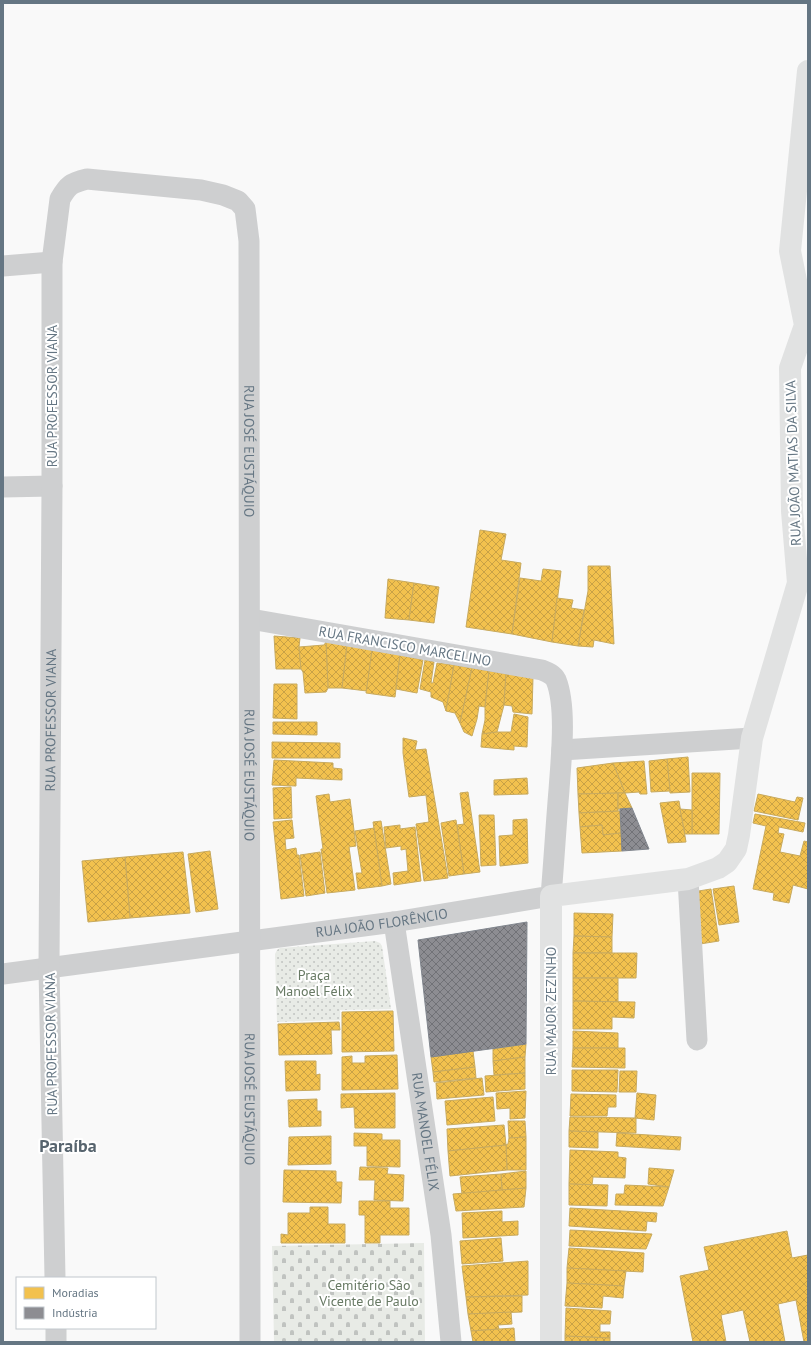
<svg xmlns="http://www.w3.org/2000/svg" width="811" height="1345" font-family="'PT Sans',sans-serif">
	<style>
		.green { fill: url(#green-dots) }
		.cemetery { fill: url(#cemetery-stones) }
		.homes { fill: url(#homes-cross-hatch); stroke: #c8aa5e }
		.industry { fill: url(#industry-cross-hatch); stroke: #81868e }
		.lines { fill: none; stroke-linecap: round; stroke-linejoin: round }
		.street { stroke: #cecfd0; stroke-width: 21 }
		.secondary { stroke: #e1e2e2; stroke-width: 22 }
		.labels { text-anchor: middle; stroke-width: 4; stroke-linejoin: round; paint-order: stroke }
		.street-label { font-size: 14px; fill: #657683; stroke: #fff }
		.park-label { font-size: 14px; fill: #687a64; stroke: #fff }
		.district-label { font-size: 18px; font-weight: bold; fill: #57646e; stroke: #fff }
	</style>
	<defs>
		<pattern id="green-dots" width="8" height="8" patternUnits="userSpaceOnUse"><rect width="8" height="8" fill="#e8ebe6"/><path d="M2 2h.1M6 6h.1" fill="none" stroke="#c0c3c0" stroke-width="1.8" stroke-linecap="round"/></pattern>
		<pattern id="cemetery-stones" width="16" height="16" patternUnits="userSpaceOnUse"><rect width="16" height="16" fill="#e8ebe6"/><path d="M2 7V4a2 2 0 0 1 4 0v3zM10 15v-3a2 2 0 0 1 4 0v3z" fill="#c0c3c0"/></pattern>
		<pattern id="homes-cross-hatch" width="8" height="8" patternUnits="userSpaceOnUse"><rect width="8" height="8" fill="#f2c14e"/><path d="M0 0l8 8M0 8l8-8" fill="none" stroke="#c8a146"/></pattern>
		<pattern id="industry-cross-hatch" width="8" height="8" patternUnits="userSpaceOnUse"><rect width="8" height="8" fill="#8d8d92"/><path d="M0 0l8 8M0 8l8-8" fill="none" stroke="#717277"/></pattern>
	</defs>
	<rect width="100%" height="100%" fill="#f9f9f9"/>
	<polygon class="green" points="375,941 380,943 382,946 391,1009 340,1010 340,1020 277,1022 275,954 277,950 280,948"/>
	<polygon class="cemetery" points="424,1243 425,1342 274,1342 272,1246"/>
	<g class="homes">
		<polygon points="480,530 506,534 501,560 521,563 512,634 466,627"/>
		<polygon points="588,566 610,566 614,644 594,640 593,647 578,646 588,591"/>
		<polygon points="543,569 561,571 552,642 512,634 520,578 541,581"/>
		<polygon points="388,579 414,583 409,620 385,618"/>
		<polygon points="414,583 439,587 434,623 409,620"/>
		<polygon points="557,598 573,600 571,608 584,610 578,646 552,642"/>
		<polygon points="274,636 300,638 299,647 301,669 276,669"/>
		<polygon points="326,642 347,645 342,688 328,688"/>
		<polygon points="326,642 328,688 326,692 305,693 303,672 301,669 299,647 324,645"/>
		<polygon points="347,645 372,650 367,691 342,688"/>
		<polygon points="372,650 400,655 395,697 366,693"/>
		<polygon points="400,655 423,660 417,693 396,689"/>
		<polygon points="425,660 434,662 431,683 433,683 437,663 454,665 446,711 443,702 431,697 431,692 420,689"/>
		<polygon points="454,665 472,668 460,723 455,713 446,711"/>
		<polygon points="472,668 489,671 485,707 479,706 477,719 472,736 464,732 460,723"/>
		<polygon points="489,671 506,674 504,705 497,732 482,734 485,720 485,707"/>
		<polygon points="506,674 533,677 532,714 513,712 512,706 504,705"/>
		<polygon points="274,684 297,684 297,719 273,718"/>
		<polygon points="514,714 528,717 527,747 514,746 514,750 481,747 482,734 497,732 511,732"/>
		<polygon points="273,722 317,722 317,735 273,734"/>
		<polygon points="403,738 417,741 415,750 426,749 448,878 424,881 416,824 429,822 426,795 409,797 403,753"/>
		<polygon points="272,742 340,743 340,758 272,758"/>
		<polygon points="688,757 690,792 670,793 667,759"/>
		<polygon points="667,759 670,791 651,792 649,761"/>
		<polygon points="274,760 333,763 333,768 342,769 342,780 296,778 296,786 272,785"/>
		<polygon points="644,761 647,794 640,794 639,792 625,793 613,763"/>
		<polygon points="613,763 625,793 578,794 577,768"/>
		<polygon points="692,773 720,773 719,834 692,834"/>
		<polygon points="527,778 528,794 494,795 494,780"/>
		<polygon points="291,787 292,818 274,819 273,788"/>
		<polygon points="468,792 480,872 464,874 457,825 464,824 460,793"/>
		<polygon points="618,793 618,811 579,813 578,794"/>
		<polygon points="618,793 625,793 632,808 618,809"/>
		<polygon points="329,794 330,802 350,799 356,846 349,847 355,890 327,893 321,849 323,849 316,796"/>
		<polygon points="758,794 795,802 797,797 803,798 798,820 754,811"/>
		<polygon points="679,801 686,842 668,843 660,803"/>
		<polygon points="680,809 692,810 692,834 685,834"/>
		<polygon points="620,811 621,833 603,835 602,825 580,827 579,813"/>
		<polygon points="755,814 805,823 803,832 779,827 778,833 784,834 780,852 800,856 804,841 808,842 808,889 793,885 789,903 773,900 774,893 753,889 766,826 753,823"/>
		<polygon points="479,815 494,815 496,865 481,866"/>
		<polygon points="527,819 528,863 500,866 499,836 513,835 513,820"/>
		<polygon points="292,820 294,838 285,839 286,850 296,848 297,855 299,855 304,896 281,899 273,822"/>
		<polygon points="456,820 464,874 449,876 441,823"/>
		<polygon points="381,821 391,884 382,886 373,822"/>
		<polygon points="400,825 400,829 415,827 421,881 394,885 393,873 408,871 406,849 401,850 401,846 386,848 384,827"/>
		<polygon points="602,825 603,835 621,833 622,851 582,853 580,827"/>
		<polygon points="374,828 382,886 358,889 356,873 362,873 355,831"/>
		<polygon points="210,851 218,909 196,912 188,854"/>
		<polygon points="183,852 190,913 130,918 125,857"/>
		<polygon points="320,852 325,893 306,896 300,855"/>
		<polygon points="125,857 130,918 88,922 82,861"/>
		<polygon points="734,886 739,922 719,925 713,889"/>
		<polygon points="711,889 719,941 700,944 692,892"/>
		<polygon points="574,913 613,914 612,937 574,936"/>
		<polygon points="574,936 612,937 612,953 573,953"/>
		<polygon points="573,953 637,953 636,978 573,978"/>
		<polygon points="573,978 618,978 618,1002 573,1001"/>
		<polygon points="573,1001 635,1002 634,1018 612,1017 612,1029 573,1029"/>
		<polygon points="393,1011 394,1051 342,1052 342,1012"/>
		<polygon points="339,1022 340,1030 331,1030 332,1054 279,1055 278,1024"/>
		<polygon points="573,1031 618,1033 618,1048 573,1048"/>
		<polygon points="526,1044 525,1057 493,1061 493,1049"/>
		<polygon points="573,1048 625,1048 625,1068 572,1067"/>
		<polygon points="473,1051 475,1067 433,1072 431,1057"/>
		<polygon points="397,1055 398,1089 342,1090 342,1057 352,1056 352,1063 365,1063 365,1056"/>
		<polygon points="525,1057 525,1073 494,1075 493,1061"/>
		<polygon points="285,1061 316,1061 316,1075 320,1074 320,1090 286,1091"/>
		<polygon points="475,1067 476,1078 434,1082 433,1072"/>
		<polygon points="572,1070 618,1070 617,1092 572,1091"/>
		<polygon points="620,1071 637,1071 636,1092 619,1092"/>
		<polygon points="525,1073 525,1089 486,1092 485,1076"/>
		<polygon points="482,1078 484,1095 437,1099 436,1083"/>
		<polygon points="526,1091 525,1118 510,1119 510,1108 497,1109 496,1093"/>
		<polygon points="395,1093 395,1128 355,1128 354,1107 341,1108 341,1094"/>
		<polygon points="637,1093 656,1095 654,1120 635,1118"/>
		<polygon points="571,1094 616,1095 616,1107 608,1107 607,1116 570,1116"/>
		<polygon points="493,1097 495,1121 447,1125 445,1101"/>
		<polygon points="317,1099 317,1111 321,1111 321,1126 289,1127 288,1100"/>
		<polygon points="570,1117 636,1118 636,1133 569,1131"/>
		<polygon points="508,1121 525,1121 526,1137 509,1138"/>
		<polygon points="504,1125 506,1145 448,1151 447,1129"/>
		<polygon points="569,1131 598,1132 598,1148 569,1147"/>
		<polygon points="354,1133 382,1134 382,1140 400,1140 400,1167 367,1166 367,1146 354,1146"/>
		<polygon points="617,1133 681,1137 680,1150 616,1146"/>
		<polygon points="331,1136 331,1164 288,1165 289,1137"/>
		<polygon points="526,1137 526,1170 507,1170 506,1145 508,1144 509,1138"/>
		<polygon points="506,1145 507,1170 450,1176 448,1151"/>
		<polygon points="570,1150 618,1152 618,1157 626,1158 625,1178 593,1177 592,1185 569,1184"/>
		<polygon points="360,1167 388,1168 387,1174 404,1175 403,1201 374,1200 375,1180 359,1180"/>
		<polygon points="649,1168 674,1170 669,1187 648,1184"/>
		<polygon points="284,1170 336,1171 336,1182 342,1182 341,1203 283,1202"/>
		<polygon points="526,1171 526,1188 502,1190 501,1174"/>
		<polygon points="501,1174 502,1190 462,1194 460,1177"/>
		<polygon points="569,1184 608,1185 607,1206 569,1205"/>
		<polygon points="625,1185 669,1187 663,1206 615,1205 616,1194 624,1194"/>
		<polygon points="526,1188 524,1207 456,1211 453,1194"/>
		<polygon points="359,1201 390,1201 390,1208 409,1208 409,1235 380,1235 380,1243 365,1243 365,1215 359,1215"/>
		<polygon points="310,1207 328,1207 328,1224 345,1224 345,1243 281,1243 281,1234 288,1235 288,1213 310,1213"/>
		<polygon points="570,1208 657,1213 656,1222 647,1221 646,1231 569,1226"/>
		<polygon points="502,1211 502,1222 518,1221 518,1235 463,1238 462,1213"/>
		<polygon points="570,1230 652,1234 646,1249 569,1246"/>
		<polygon points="787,1231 792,1258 808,1255 808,1342 804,1342 796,1300 778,1304 785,1342 750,1342 743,1310 721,1315 726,1342 693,1342 680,1276 709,1270 704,1247"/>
		<polygon points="501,1238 503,1261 462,1264 460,1241"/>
		<polygon points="569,1248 644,1253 643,1272 567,1268"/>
		<polygon points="528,1261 528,1295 466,1297 462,1266"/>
		<polygon points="567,1268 626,1271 624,1286 567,1283"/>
		<polygon points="567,1283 624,1286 623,1298 603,1296 602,1308 565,1306"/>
		<polygon points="522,1296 522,1312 468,1314 466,1297"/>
		<polygon points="566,1308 611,1311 610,1324 600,1324 600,1332 610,1332 610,1338 565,1336"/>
		<polygon points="511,1312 512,1324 498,1325 499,1329 471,1331 468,1314"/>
		<polygon points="514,1328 515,1342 473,1342 471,1331"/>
		<polygon points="565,1336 610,1338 610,1342 565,1342"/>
	</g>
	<g class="industry">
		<polygon points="632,808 649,849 622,851 620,809"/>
		<polygon points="527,922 526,1044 431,1057 418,940"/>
	</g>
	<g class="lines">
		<g class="street">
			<polyline points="3,266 52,262"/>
			<polyline points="3,487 52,486"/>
			<polyline points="562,750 752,738"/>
			<polyline points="688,879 697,1040"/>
			<path id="s1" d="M394,922L441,1235L451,1342"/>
			<path id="s2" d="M3,974L250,941L394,922L551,896C554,861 556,825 559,790C561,760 567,707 556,680C553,674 547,672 542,670L250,619"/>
			<path id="s3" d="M55,1278L49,968L52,486V262L60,199C68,185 71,183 87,179L201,190L223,195L238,201L245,209L249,241L250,1342"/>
			<polyline points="56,1328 56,1342"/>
		</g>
		<polyline class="secondary" points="551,1342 551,896 688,879 718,868 727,862 736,849 739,835 752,738 798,583 792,511 790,368 805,325 790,251 808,71"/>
	</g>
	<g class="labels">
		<g class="street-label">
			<text transform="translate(52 396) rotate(-90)" y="5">RUA PROFESSOR VIANA</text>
			<text dy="5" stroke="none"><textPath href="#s3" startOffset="1521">RUA JOSÉ EUSTÁQUIO</textPath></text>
			<text transform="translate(793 463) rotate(-92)" y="5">RUA JOÃO MATIAS DA SILVA</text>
			<text transform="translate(405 646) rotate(10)" y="5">RUA FRANCISCO MARCELINO</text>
			<text dy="5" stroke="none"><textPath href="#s3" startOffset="558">RUA PROFESSOR VIANA</textPath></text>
			<text dy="5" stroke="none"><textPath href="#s3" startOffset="1845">RUA JOSÉ EUSTÁQUIO</textPath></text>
			<text dy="5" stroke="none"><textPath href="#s2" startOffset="382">RUA JOÃO FLORÊNCIO</textPath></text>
			<text transform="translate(551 1011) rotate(-90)" y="5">RUA MAJOR ZEZINHO</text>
			<text transform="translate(51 1044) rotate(-91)" y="5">RUA PROFESSOR VIANA</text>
			<text dy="5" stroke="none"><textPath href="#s3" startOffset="2169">RUA JOSÉ EUSTÁQUIO</textPath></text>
			<text dy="5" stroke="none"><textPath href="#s1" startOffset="212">RUA MANOEL FÉLIX</textPath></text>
		</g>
		<g class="park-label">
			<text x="314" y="980">Praça<tspan x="314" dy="16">Manoel Félix</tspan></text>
			<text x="369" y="1290">Cemitério São<tspan x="369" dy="16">Vicente de Paulo</tspan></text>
		</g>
		<g class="district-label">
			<text x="68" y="1152">Paraíba</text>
		</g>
	</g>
	<rect width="811" height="1345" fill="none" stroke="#657683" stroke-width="8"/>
	<rect x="16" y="1277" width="140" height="52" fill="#ffffff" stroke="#c1c8cd"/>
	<rect x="24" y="1287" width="20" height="12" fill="#f2c14e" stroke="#c1c8cd"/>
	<text x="52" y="1297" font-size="12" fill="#657683">Moradias</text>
	<rect x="24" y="1307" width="20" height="12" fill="#8d8d92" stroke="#c1c8cd"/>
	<text x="52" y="1317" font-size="12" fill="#657683">Indústria</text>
</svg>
